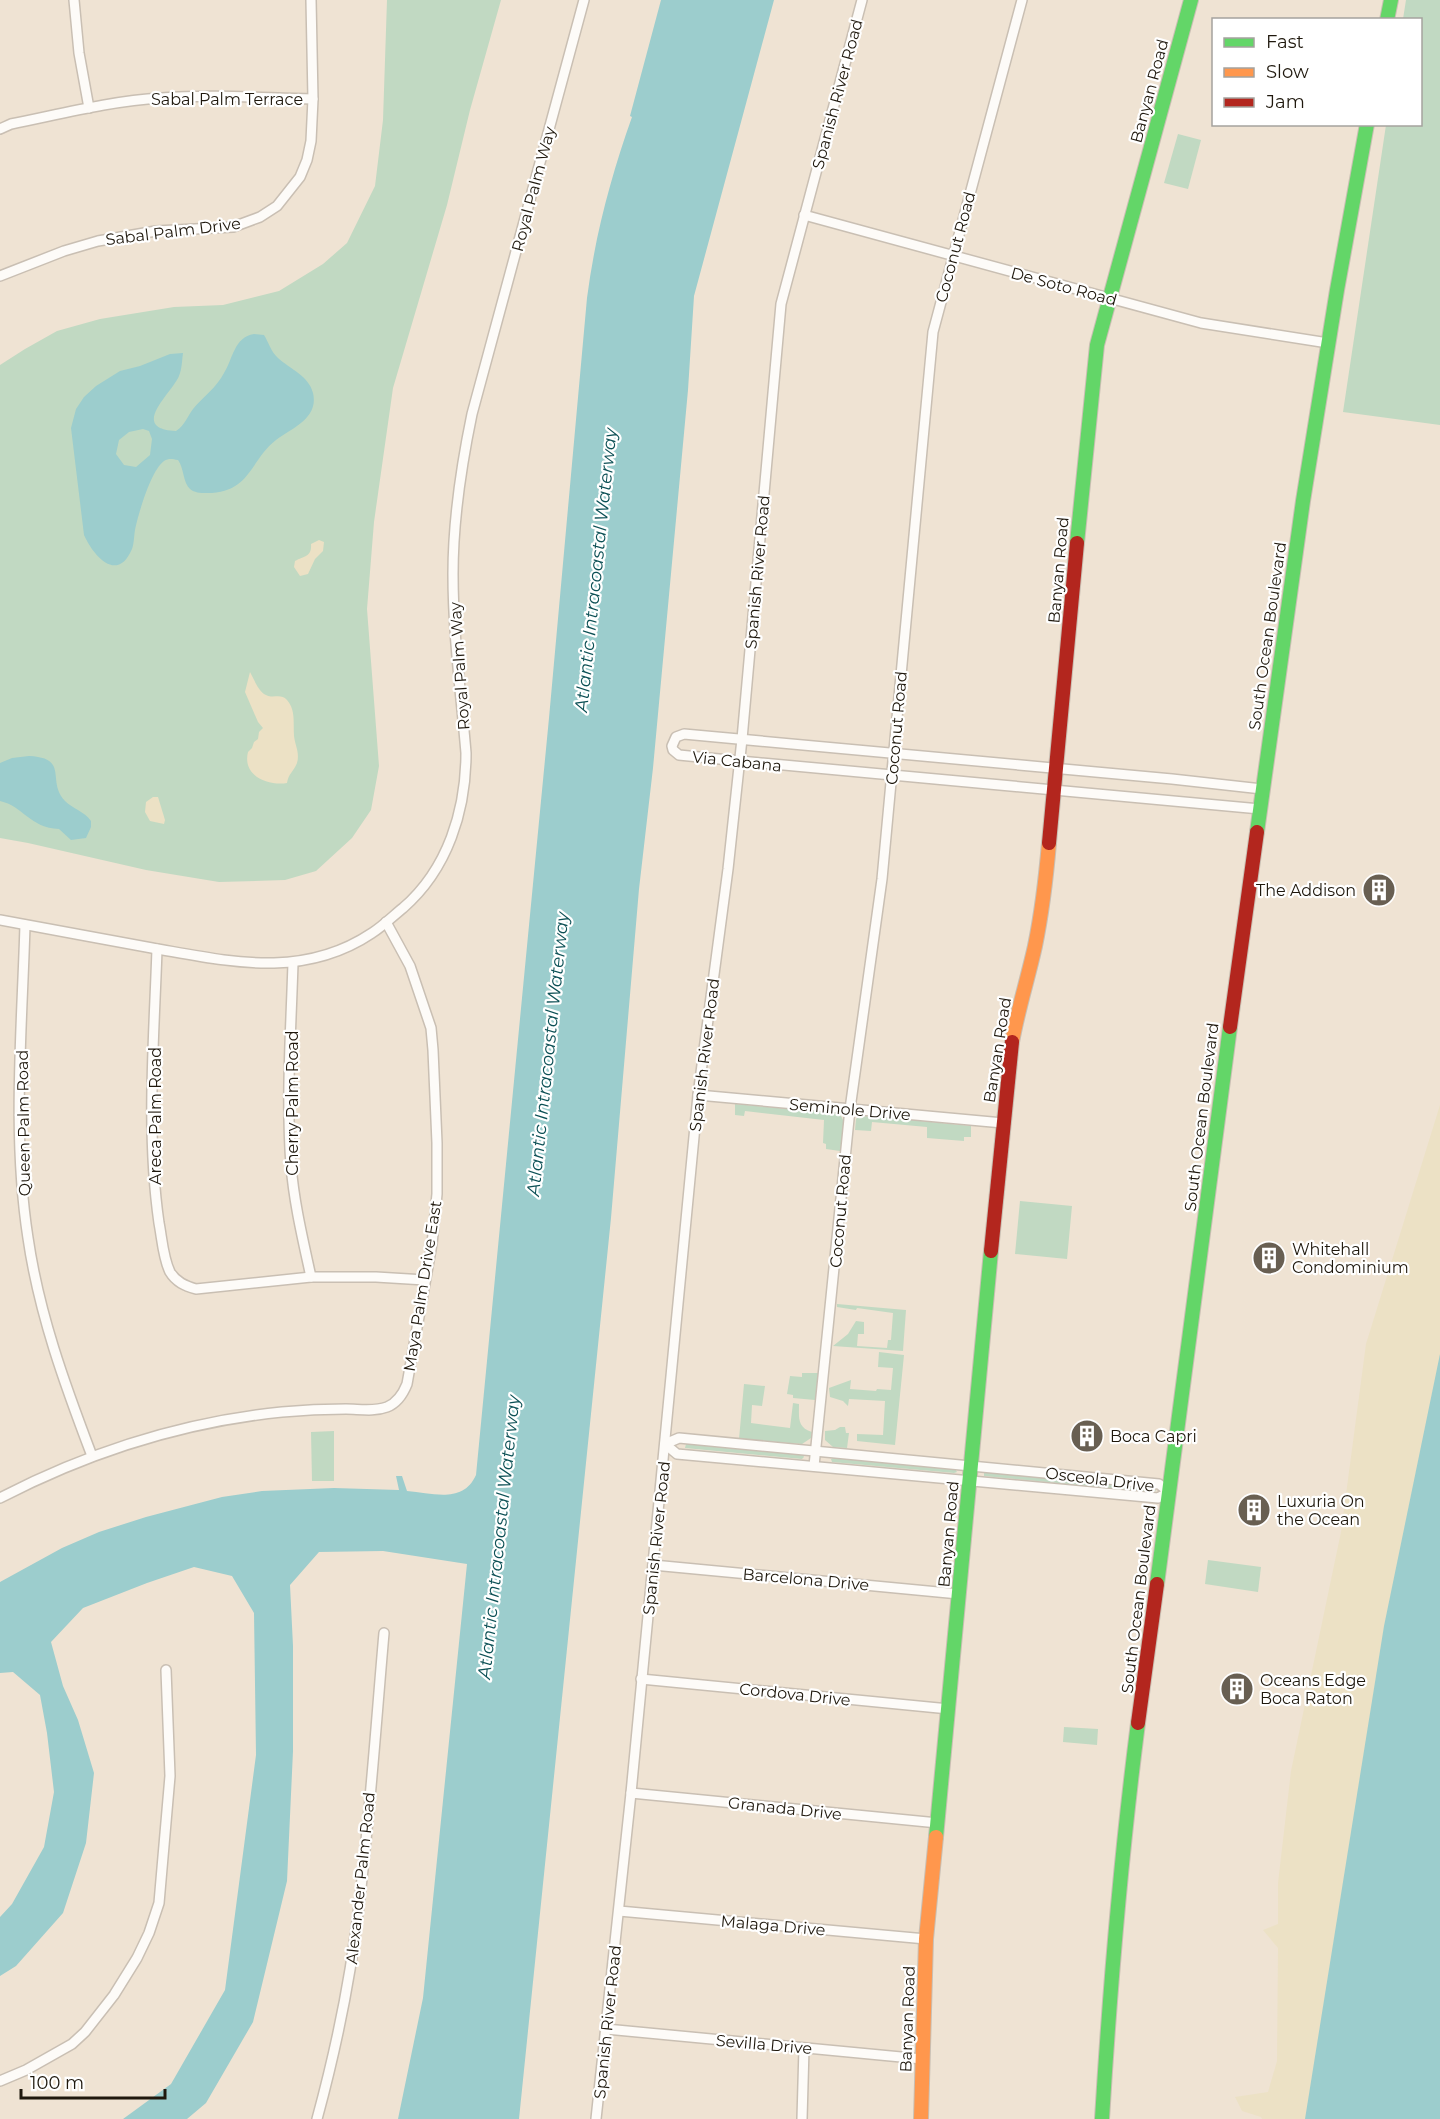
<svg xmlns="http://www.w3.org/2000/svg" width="1440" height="2119" font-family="Montserrat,sans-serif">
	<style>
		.green { fill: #c1d9c2 }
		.sand { fill: #ece1c5 }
		.water { fill: #9ccdcd; fill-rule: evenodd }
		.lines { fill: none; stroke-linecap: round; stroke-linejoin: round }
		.street-casing { stroke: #c9bfb3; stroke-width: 12 }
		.fast-casing { stroke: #c9bfb3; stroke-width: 16 }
		.slow-casing { stroke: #c9bfb3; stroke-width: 16 }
		.jam-casing { stroke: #c9bfb3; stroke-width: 16 }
		.street { stroke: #fdfbf8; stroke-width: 9 }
		.fast { stroke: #63d668; stroke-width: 14 }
		.slow { stroke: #ff974d; stroke-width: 14 }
		.jam { stroke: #b3261e; stroke-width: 14 }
		.labels { text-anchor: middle; stroke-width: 4.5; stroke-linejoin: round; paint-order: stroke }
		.street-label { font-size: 16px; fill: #1f180d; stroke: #fff }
		.poi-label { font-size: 16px; fill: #1f180d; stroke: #fff; text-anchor: start }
		.water-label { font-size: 18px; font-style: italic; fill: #0c5055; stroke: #fff }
	</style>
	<rect width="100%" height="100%" fill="#efe3d3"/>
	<g class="green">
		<polygon points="387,0 501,0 470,110 447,205 393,388 374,522 367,609 379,766 371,810 352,838 316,871 285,880 219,882 146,870 28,843 0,838 0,365 25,349 57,331 100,319 174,307 223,305 279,291 323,264 347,243 375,186 383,120"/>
		<polygon points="1406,0 1440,0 1440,425 1343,412 1386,125 1420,124 1420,20 1403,19"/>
		<polygon points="1178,134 1201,140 1188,189 1164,183"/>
		<path d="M735,1104L839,1114C848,1122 843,1137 842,1149L840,1151L826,1149V1144L823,1143L824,1120L745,1111L744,1116L735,1115Z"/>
		<polygon points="859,1116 880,1117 971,1126 971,1137 964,1137 964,1141 927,1138 927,1127 872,1122 871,1131 855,1130 856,1119"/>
		<polygon points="1020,1201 1072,1206 1067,1259 1015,1254"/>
		<polygon points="837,1304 906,1310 903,1351 833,1346 848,1334 856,1321 864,1322 864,1334 858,1334 857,1346 887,1348 888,1340 891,1340 893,1313 857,1308 856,1310 837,1307"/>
		<polygon points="879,1352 904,1355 895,1445 857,1441 857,1434 883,1435 885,1401 849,1399 848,1406 843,1401 830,1397 829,1388 851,1380 850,1389 876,1391 877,1389 891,1390 893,1368 878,1367"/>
		<polygon points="802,1373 818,1373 817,1399 815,1400 793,1398 793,1395 787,1394 790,1376 802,1377"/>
		<path d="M744,1384L765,1386L762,1406L752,1405L751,1423L790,1428L793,1403L799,1404C799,1418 797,1427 812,1432L811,1438L802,1444L739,1439Z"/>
		<polygon points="840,1427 845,1427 846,1433 849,1433 847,1448 833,1447 825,1440 825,1431 835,1430"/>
		<polygon points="334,1431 334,1481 312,1481 311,1432"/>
		<polygon points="686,1444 803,1455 804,1457 802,1459 685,1448"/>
		<polygon points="834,1458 955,1469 957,1472 954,1473 832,1462 831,1459"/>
		<polygon points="984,1472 1154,1488 1156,1491 1151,1492 984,1476"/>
		<polygon points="1208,1560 1261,1567 1258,1592 1205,1584"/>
		<polygon points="1064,1727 1098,1729 1097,1745 1063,1742"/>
	</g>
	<g class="sand">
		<path d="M319,540L324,542L323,551L315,559L308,574L300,576L294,567L295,561C304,556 312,557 311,544Z"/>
		<path d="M250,672C254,679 258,691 266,695C273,699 281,693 287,700C296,710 293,724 294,736C295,745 300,753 297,763C294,771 288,774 287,783C268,786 242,776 248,752L252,748L254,742L258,739L259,732L263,728L258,722L245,692Z"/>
		<polygon points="153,797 158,797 165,820 164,824 150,821 145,812 146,802"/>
		<polygon points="1440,1105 1440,2119 1262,2119 1261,2117 1242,2111 1235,2097 1268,2092 1277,2061 1278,1948 1263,1930 1278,1924 1278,1883 1291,1771 1341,1532 1366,1344"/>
	</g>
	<g class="water">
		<path d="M661,0H774L694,296L688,390L653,768L639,889L611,1218L519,2119H398L423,1998L467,1564L383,1551L319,1552L290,1585L293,1646V1751L287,1881L253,2022L206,2103L187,2119H123L171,2084L225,1990L256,1755L254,1613L232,1576L194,1567L147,1583L83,1608L51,1642L63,1686L78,1720L94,1773L86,1843L63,1913L16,1966L0,1976V1917L12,1904L44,1847L54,1792L47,1733L40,1695L13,1672L0,1673V1582L62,1548L99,1532L146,1517L222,1497L262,1491L334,1488L399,1490L396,1476H402L407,1491C433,1493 463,1504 476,1475L549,718L587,298C595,236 611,176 632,117L630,116Z"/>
		<path d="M254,334L264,335C269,343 271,352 278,358C290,369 309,376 313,393C319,418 292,428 276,440C251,459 251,490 212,493C205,493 196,494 190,489C183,483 184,468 178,460C172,459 169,458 164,461C151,470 138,515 135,530C134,536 134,544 132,549C117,584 93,555 84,535L71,428L76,409L84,397L96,386L120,371L140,366L170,354L183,353C182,360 182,369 179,376C172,393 128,429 176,431C185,425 187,417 193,409C203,397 217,387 224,373C233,359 234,337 254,334ZM143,429L149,431L152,439L150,455L136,467L124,465L116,454L119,440L129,432Z"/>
		<path d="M29,756C70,758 46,781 65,801C73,809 84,811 91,821V827L86,838L71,840L59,829C30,828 23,806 0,801V763L12,758Z"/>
		<polygon points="1440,1354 1440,2119 1305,2119 1384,1626"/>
	</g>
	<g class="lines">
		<defs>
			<g id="street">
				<polyline points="74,0 79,53 89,108"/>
				<path d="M0,129L11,124C61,114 110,101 161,98C211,94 262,98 313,99"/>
				<polyline points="804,215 1201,323 1328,343"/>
				<polyline points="0,276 64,251 98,241 156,231 233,227 260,217 277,206 300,177 307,160 311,141 313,99 311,0"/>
				<polyline points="1260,809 719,759 679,755 673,750 672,746 676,737 684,734 1172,779 1262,789"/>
				<path d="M0,920C51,929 101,939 152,948C228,961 302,980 372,933C383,926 393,916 403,908C448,869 466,810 466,753C461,693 453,634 453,574C453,520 461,467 472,414L584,0"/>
				<path d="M25,925C22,1029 12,1135 28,1238C39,1314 65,1385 92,1456"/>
				<path d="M157,949C154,1040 146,1132 159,1223C162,1238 163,1258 170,1272C176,1282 185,1286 196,1289L311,1277H376L425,1280"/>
				<path d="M293,963C291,1029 286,1098 291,1165C294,1203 303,1240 311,1277"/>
				<polyline points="698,1095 1003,1123"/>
				<polygon points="679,1438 1159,1484 1169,1492 1158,1498 677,1454 665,1444"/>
				<polyline points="814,1466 850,1109 882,879 933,332 1022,0"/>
				<path d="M0,1498C89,1452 182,1422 282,1412C303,1410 324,1409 346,1409C359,1409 374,1412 387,1407C397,1403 403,1394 407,1384L432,1244L437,1194V1143L433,1050L431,1028L410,966L386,922"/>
				<polyline points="653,1565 959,1594"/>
				<polyline points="641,1679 949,1709"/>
				<polyline points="631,1793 938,1823"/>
				<polyline points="619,1911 926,1939"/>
				<polyline points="606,2029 922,2059"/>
				<polyline points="0,2081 26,2070 72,2044 85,2032 114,1995 137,1958 149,1933 159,1903 170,1776 166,1670"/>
				<path d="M317,2119C336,2049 351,1977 359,1905C370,1815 376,1724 384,1633"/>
				<polyline points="596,2119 631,1793 698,1095 728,869 742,739 781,304 862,0"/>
				<polyline points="802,2119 804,2048"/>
			</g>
			<g id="fast">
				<polyline points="1387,20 1391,0"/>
				<polyline points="1077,543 1097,345 1191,0"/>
				<polyline points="1257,832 1303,501 1337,290 1367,124"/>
				<polyline points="1157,1584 1230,1027"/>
				<polyline points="936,1837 991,1251"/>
				<path d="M1102,2119C1110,1986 1121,1855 1138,1723"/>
			</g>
			<g id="slow">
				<path d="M1012,1042C1018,1009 1028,978 1035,946C1042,912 1046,878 1049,843"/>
				<polyline points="921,2119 926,1939 936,1837"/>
			</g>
			<g id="jam">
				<polyline points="1049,843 1077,543"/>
				<polyline points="1230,1027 1257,832"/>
				<polyline points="991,1251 1012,1042"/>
				<polyline points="1138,1723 1157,1584"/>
			</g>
		</defs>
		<use href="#street" class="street-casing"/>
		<use href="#fast" class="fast-casing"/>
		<use href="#slow" class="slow-casing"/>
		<use href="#jam" class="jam-casing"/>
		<use href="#street" class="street"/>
		<use href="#fast" class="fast"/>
		<use href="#slow" class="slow"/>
		<use href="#jam" class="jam"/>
	</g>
	<defs>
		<symbol id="building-disc" viewBox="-11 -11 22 22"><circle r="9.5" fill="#685f52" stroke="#fff"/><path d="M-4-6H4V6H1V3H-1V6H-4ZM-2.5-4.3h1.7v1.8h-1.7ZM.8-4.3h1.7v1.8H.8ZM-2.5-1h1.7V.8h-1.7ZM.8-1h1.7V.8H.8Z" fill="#fff"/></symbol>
	</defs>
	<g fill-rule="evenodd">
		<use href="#building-disc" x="1360" y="871" width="38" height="38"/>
		<use href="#building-disc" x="1250" y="1239" width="38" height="38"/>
		<use href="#building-disc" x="1068" y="1417" width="38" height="38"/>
		<use href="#building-disc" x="1235" y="1491" width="38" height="38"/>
		<use href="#building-disc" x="1218" y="1670" width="38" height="38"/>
	</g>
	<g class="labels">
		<g class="street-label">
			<text transform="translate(1149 91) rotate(-75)" y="6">Banyan Road</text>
			<text transform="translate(837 94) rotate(-75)" y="6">Spanish River Road</text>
			<text x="227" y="105">Sabal Palm Terrace</text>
			<text transform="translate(533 189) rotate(-75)" y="6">Royal Palm Way</text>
			<text transform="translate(173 231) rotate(-7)" y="6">Sabal Palm Drive</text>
			<text transform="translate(955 247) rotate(-75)" y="6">Coconut Road</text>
			<text transform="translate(1064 286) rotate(15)" y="6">De Soto Road</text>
			<text transform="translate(1058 570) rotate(-85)" y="6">Banyan Road</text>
			<text transform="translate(757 572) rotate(-85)" y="6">Spanish River Road</text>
			<text transform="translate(1267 636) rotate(-82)" y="6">South Ocean Boulevard</text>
			<text transform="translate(459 666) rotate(-94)" y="6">Royal Palm Way</text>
			<text transform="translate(896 728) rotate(-85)" y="6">Coconut Road</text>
			<text transform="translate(737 761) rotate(6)" y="6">Via Cabana</text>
			<text transform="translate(997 1050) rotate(-81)" y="6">Banyan Road</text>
			<text transform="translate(704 1055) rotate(-83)" y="6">Spanish River Road</text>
			<text transform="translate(292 1103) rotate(-90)" y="6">Cherry Palm Road</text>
			<text transform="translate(850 1109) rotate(5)" y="6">Seminole Drive</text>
			<text transform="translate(155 1116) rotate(-90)" y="6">Areca Palm Road</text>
			<text transform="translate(1201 1117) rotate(-83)" y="6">South Ocean Boulevard</text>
			<text transform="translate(23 1123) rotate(-91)" y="6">Queen Palm Road</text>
			<text transform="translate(840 1211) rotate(-85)" y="6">Coconut Road</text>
			<text transform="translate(422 1286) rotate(-81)" y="6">Maya Palm Drive East</text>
			<text transform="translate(1100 1479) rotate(7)" y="6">Osceola Drive</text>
			<text transform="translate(948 1534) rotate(-85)" y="6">Banyan Road</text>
			<text transform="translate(656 1538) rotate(-84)" y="6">Spanish River Road</text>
			<text transform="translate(806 1579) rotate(5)" y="6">Barcelona Drive</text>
			<text transform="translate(1138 1599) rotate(-83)" y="6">South Ocean Boulevard</text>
			<text transform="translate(795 1694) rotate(6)" y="6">Cordova Drive</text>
			<text transform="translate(785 1808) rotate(6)" y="6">Granada Drive</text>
			<text transform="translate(360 1878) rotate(-84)" y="6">Alexander Palm Road</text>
			<text transform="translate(773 1925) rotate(5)" y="6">Malaga Drive</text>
			<text transform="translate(907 2019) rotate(-88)" y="6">Banyan Road</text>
			<text transform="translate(607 2022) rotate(-84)" y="6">Spanish River Road</text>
			<text transform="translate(764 2044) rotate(5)" y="6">Sevilla Drive</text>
		</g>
		<g class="poi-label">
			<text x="1356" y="896" text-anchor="end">The Addison</text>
			<text x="1292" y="1255">Whitehall<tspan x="1292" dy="18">Condominium</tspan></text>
			<text x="1110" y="1442">Boca Capri</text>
			<text x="1277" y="1507">Luxuria On<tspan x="1277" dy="18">the Ocean</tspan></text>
			<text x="1260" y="1686">Oceans Edge<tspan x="1260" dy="18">Boca Raton</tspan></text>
		</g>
		<g class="water-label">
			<text transform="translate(596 570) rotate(-84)" y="6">Atlantic Intracoastal Waterway</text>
			<text transform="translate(548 1054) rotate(-84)" y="6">Atlantic Intracoastal Waterway</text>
			<text transform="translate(499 1537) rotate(-84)" y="6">Atlantic Intracoastal Waterway</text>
		</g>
	</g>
	<rect x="1212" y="18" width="210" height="108" fill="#ffffff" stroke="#a5a39e" stroke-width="1.5"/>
	<rect x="1224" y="38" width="30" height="9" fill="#63d668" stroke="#a5a39e" stroke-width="1.5"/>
	<text x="1266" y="48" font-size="18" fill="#1f180d">Fast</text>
	<rect x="1224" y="68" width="30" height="9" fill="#ff974d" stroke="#a5a39e" stroke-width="1.5"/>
	<text x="1266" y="78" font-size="18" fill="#1f180d">Slow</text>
	<rect x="1224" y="98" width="30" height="9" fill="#b3261e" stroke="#a5a39e" stroke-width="1.5"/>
	<text x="1266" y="108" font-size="18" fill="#1f180d">Jam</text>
	<path d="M21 2089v9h144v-9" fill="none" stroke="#1f180d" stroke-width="3"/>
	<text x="30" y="2089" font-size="18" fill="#1f180d" stroke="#ffffff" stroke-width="4.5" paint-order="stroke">100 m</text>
</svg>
